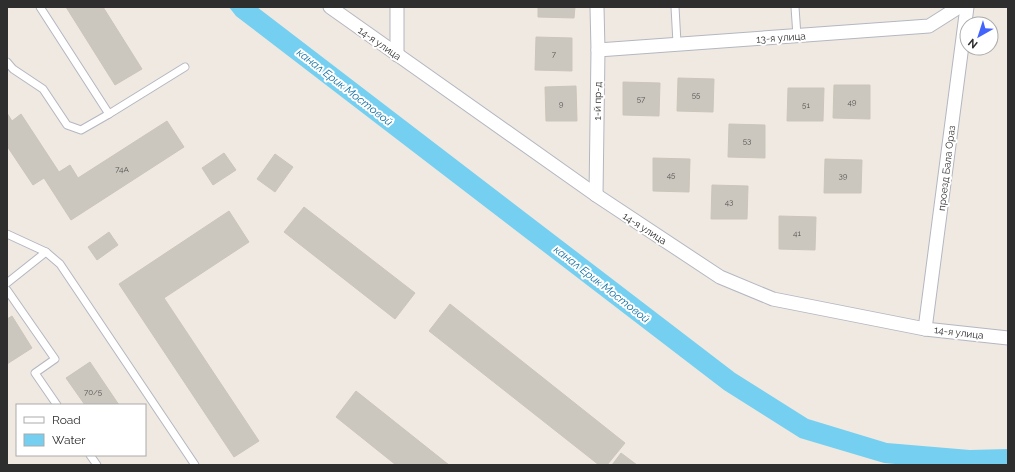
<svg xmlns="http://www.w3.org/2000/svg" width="1015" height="472" font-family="Raleway,sans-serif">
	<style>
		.water { fill: #75cff0 }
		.building { fill: #cbc7bf; stroke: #cbc5ba }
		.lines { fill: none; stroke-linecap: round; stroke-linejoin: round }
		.lane-casing { stroke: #b4b7c1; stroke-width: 9 }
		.street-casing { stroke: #b4b7c1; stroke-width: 15 }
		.lane { stroke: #fff; stroke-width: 7 }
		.street { stroke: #fff; stroke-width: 13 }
		.labels { text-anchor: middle; stroke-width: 4; stroke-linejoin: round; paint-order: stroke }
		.number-label { font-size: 8px; fill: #555452 }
		.street-label { font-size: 10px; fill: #2e2e2e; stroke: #fff }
		.water-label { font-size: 11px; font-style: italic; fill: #0d6fa3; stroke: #fff }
	</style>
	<rect width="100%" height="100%" fill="#efe9e1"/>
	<polygon class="water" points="229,7 257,7 735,373 808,419 887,443 970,450 1008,449 1008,465 907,465 884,463 800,438 724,390 236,16"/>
	<g class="building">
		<polygon points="66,7 103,7 142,69 115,85"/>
		<polygon points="538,7 575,7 574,18 538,17"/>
		<polygon points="536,37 572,38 572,71 535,70"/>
		<polygon points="678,78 714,79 713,112 677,111"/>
		<polygon points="623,82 660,83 659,116 623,115"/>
		<polygon points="834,85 870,85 870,119 833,118"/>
		<polygon points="576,86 577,121 546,121 545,87"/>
		<polygon points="788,88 824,88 823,121 787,121"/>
		<polygon points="7,113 12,121 21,114 59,172 70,165 78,178 167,121 184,147 71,220 44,178 33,185 7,146"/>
		<polygon points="729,124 765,125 765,158 728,157"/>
		<polygon points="224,153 236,170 213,185 202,168"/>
		<polygon points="275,154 293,167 275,192 257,179"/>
		<polygon points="653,158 690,159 689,192 653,191"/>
		<polygon points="825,159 862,160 861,193 824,193"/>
		<polygon points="712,185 748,186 747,219 711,219"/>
		<polygon points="304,207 415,293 395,319 284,232"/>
		<polygon points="229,211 249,242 164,298 259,441 234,457 119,284"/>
		<polygon points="779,216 816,217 815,250 779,249"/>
		<polygon points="109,232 118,245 97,260 88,247"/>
		<polygon points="450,304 625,443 607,465 599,465 429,331"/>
		<polygon points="12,316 32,348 7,364 7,319"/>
		<polygon points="90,362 119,405 85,405 66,378"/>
		<polygon points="356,391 449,465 396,465 336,417"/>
		<polygon points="621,453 637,465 612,465"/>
	</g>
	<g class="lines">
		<defs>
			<g id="lane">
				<polyline points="40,7 109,114"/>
				<polyline points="675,7 677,43"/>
				<polyline points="795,7 797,36"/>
				<polyline points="7,62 13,69 43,89 67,125 81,130 109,114 185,67"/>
				<polyline points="7,234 46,252 60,264 195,465"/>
				<polyline points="7,283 46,252"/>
				<polyline points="7,290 55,359 35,373 57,405"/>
				<polyline points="90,455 97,465"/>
			</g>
			<g id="street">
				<polyline points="330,7 596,195 720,277 773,299 925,329 1008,338"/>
				<polyline points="598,50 929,26 959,7"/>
				<polyline points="397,55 397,7"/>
				<polyline points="596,195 598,50 597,7"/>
				<polyline points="925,329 967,7"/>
			</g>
		</defs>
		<use href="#lane" class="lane-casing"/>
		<use href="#street" class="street-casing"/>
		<use href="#lane" class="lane"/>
		<use href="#street" class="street"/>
	</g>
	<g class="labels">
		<g class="number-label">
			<text x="554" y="57">7</text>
			<text x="696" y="98">55</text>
			<text x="641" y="102">57</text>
			<text x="852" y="105">49</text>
			<text x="561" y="107">9</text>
			<text x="806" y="108">51</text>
			<text x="747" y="144">53</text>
			<text x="122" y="172">74А</text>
			<text x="671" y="178">45</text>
			<text x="843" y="179">39</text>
			<text x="729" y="205">43</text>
			<text x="797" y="236">41</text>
			<text x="93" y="395">70/5</text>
		</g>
		<g class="street-label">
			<text transform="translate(781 37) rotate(-4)" y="4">13-я улица</text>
			<text transform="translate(380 43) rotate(35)" y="4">14-я улица</text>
			<text transform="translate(597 101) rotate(-89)" y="4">1-й пр-д</text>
			<text transform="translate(946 168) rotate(-83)" y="4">проезд Бала Ораз</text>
			<text transform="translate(645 228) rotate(33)" y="4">14-я улица</text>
			<text transform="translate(959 332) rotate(7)" y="4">14-я улица</text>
		</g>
		<g class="water-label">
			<text transform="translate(345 87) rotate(38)" y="4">канал Ерик Мостовой</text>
			<text transform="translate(602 284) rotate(38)" y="4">канал Ерик Мостовой</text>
		</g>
	</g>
	<rect width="1015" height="472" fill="none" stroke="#2e2e2e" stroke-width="16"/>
	<rect x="16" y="404" width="130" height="52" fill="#ffffff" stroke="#ababab"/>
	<rect x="24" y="417" width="20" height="6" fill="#ffffff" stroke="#ababab"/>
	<text x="52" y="424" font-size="12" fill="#2e2e2e">Road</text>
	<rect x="24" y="434" width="20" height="12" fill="#75cff0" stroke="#ababab"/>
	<text x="52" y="444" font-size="12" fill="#2e2e2e">Water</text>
	<g transform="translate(979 36) rotate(219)"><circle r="19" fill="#ffffff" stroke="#ababab"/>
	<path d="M0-3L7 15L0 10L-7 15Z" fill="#4264fb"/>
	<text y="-6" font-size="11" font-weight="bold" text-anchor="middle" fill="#2e2e2e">N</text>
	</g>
</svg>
